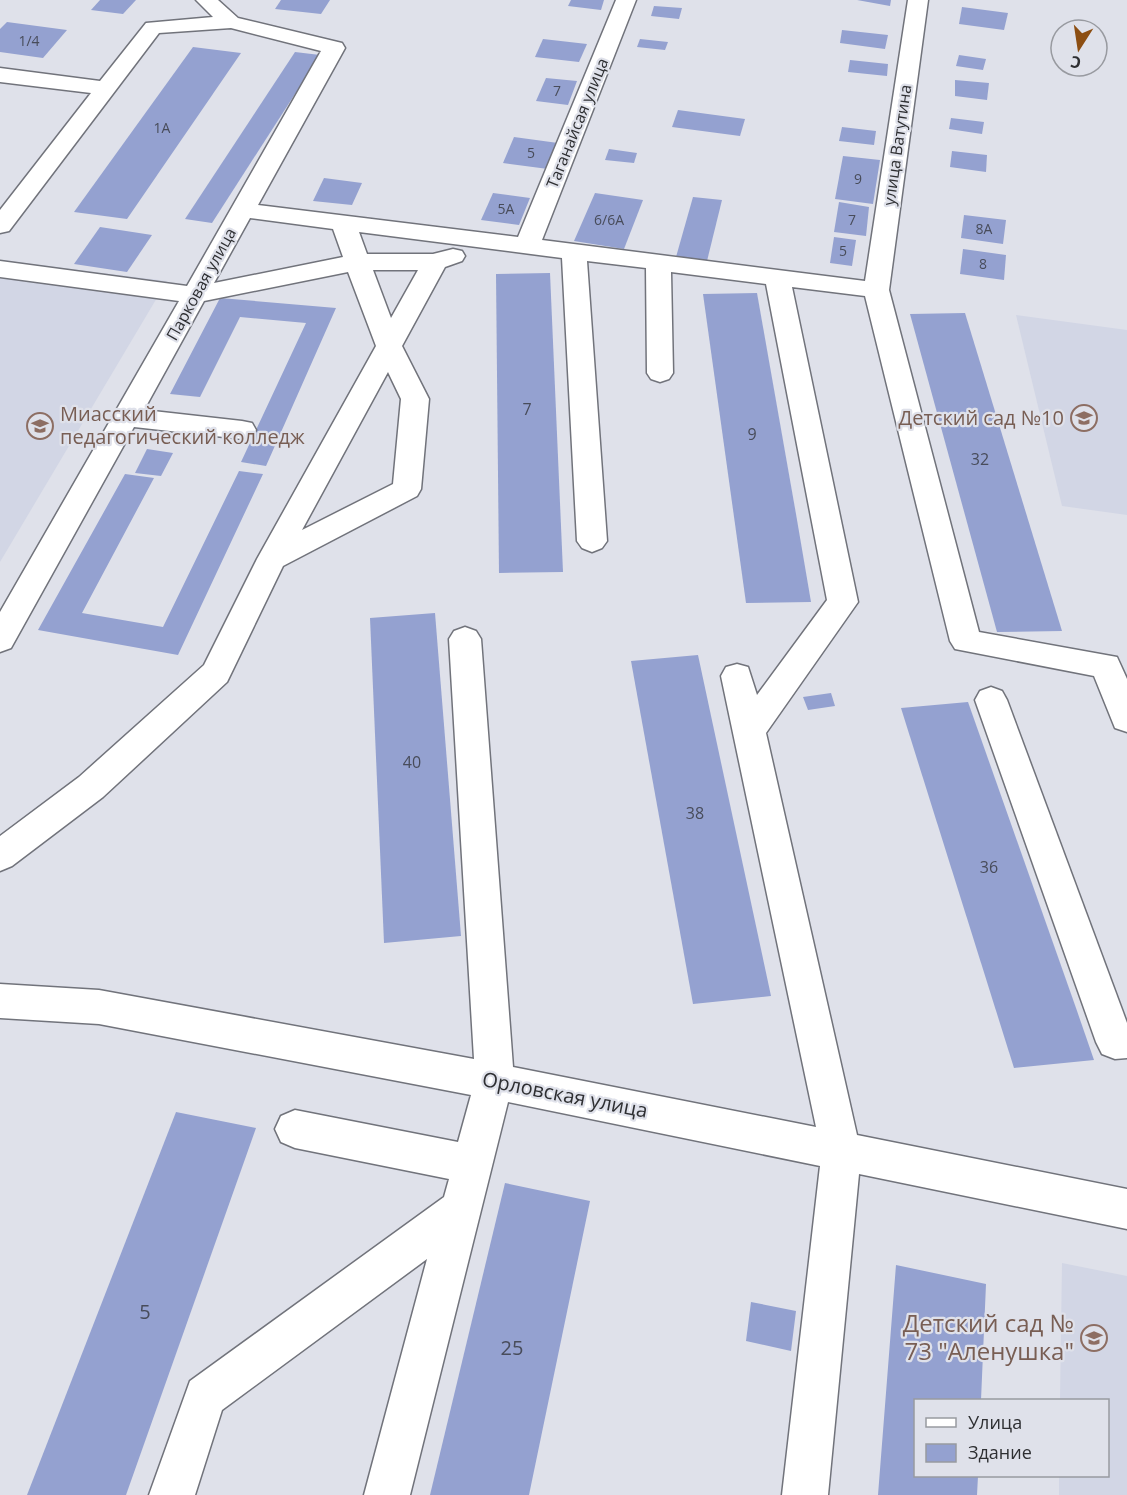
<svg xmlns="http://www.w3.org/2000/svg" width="1127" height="1495" font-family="'Open Sans',sans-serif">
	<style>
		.built { fill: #d2d6e5 }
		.building { fill: #94a1d0 }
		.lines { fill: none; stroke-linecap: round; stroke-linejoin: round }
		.minor-casing { stroke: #71737b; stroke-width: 3 }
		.minor { fill: #fff; fill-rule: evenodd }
		.labels { text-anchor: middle; stroke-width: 4.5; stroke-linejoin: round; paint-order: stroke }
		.far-number-label { font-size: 14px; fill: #484c5a }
		.far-street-label { font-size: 16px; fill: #2e2f32; stroke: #dfe1ea }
		.number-label { font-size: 16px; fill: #484c5a }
		.education-label { font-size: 20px; fill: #785e54; stroke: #dfe1ea; text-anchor: start }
		.street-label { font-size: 20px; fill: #2e2f32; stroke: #dfe1ea }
		.near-number-label { font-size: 20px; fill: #484c5a }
		.near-education-label { font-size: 24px; fill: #785e54; stroke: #dfe1ea; text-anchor: end }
	</style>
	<rect width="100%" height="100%" fill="#dfe1ea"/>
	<g class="built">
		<polygon points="0,260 167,281 0,562"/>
		<polygon points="1016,315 1127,330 1127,515 1062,506"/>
		<polygon points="1062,1263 1127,1276 1127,1495 1059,1495 1059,1476 1108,1476 1108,1400 1060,1400"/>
	</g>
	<g class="building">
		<polygon points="100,0 136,0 123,14 91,10"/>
		<polygon points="281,0 330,0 321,14 275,9"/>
		<polygon points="571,0 604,0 601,10 568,6"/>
		<polygon points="857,0 891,0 890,6"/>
		<polygon points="654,6 682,8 679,19 651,16"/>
		<polygon points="962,7 1008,13 1004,30 959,24"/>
		<polygon points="7,22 67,30 43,58 0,52 0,29"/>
		<polygon points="842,30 888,35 885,49 840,43"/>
		<polygon points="543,39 587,44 579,62 535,57"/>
		<polygon points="640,39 668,42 665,50 637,47"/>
		<polygon points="193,47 241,53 127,219 74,212"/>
		<polygon points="295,52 320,55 212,223 185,219"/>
		<polygon points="959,55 986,59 983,70 956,66"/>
		<polygon points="850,60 888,64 887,76 848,72"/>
		<polygon points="546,78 577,81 568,105 536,101"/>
		<polygon points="955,80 989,83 987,100 955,96"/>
		<polygon points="678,110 745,119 740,136 672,127"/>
		<polygon points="951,118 984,122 982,134 949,129"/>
		<polygon points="842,127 876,131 874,145 839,141"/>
		<polygon points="514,137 558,143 548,169 503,163"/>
		<polygon points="609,149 637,153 634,163 605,160"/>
		<polygon points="952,151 987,155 986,172 950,167"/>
		<polygon points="843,156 880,160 873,204 835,199"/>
		<polygon points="324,178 362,183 352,205 313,201"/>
		<polygon points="493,193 530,198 519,225 481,220"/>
		<polygon points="595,193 643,200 624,249 574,241"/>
		<polygon points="693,197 722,200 707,261 676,257"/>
		<polygon points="839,202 869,207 866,236 834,232"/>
		<polygon points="964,215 1006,220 1003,244 961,238"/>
		<polygon points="100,227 152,235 127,272 74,264"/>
		<polygon points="834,237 856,240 852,266 830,263"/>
		<polygon points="963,249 1006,255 1004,280 960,274"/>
		<polygon points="550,273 563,572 499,573 496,274"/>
		<polygon points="757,293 796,514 811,602 746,603 703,294"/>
		<polygon points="220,298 336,308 266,466 241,462 306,323 240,317 200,397 170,394"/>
		<polygon points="965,313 1062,631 997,632 910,314"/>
		<polygon points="147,449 173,453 161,476 135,473"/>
		<polygon points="239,471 263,474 178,655 38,630 125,474 154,478 82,613 163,627"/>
		<polygon points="435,613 461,936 384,943 370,618"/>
		<polygon points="698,655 771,996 693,1004 631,661"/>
		<polygon points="831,693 835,706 808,710 803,697"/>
		<polygon points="968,702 1076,1008 1094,1060 1014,1068 901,708"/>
		<polygon points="176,1112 256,1128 126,1495 27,1495"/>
		<polygon points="505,1183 590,1201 529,1495 430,1495"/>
		<polygon points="896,1265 986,1284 981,1400 916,1400 916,1476 978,1476 977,1495 878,1495"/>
		<polygon points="751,1302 796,1311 791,1351 746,1341"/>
	</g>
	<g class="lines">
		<defs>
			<g id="minor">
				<path d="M196,0H218L238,18L342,43L345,48L258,205L518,237L616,0H636L542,240L865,281L908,0H928L889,290L979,632L1117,657L1127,679V732L1115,728L1094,676L955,649L950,641L865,296L792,287L858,602L766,733L857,1135L1127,1189V1229L859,1174L828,1495H782L820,1166L508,1102L410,1495H364L427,1259L222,1410L195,1495H149L190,1381L444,1197L449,1179L295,1148L281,1142L275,1129L281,1116L295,1110L458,1142L471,1095L99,1024L0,1018V984L99,990L474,1059L449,639L454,631L465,627L476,631L481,639L513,1067L816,1127L721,676L726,667L737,664L748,667L757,695L827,600L766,284L671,272L673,373L669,379L660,382L651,379L647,373L646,268L587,261L607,541L602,548L592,552L582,548L577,541L562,258L359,232L367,254H433L453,249L462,251L465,256L462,261L445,267L402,346L429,399L421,489L417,496L283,566L227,682L103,797L12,866L0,871V836L79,777L204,665L257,559L376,346L348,272L204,301L144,410L242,421L252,423L256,430L252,437L242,439L134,427L11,648L0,652V612L179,301L0,277V261L187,286L321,51L231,28L159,33L9,231L0,233V210L91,93L0,82V68L100,81L146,23L213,17ZM250,218L333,229L343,257L214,283ZM373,270H418L391,318ZM388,372L401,399L393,484L302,530Z"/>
				<polygon points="991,687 1002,691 1007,700 1127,1023 1127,1058 1115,1059 1102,1054 1096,1042 975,700 980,691"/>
			</g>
		</defs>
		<use href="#minor" class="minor-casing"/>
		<use href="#minor" class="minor"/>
	</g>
	<defs>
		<symbol id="school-ring" viewBox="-11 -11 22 22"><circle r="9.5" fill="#dfe1ea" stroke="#8d6e63" stroke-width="1.5"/><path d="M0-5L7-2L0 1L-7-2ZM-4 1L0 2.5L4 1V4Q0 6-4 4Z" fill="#8d6e63"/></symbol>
		<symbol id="university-ring" viewBox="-11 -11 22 22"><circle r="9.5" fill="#dfe1ea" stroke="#8d6e63" stroke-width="1.5"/><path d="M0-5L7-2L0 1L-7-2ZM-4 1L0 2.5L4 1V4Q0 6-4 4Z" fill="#8d6e63"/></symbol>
	</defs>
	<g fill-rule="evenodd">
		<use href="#school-ring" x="1069" y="403" width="30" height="30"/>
		<use href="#university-ring" x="25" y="411" width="30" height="30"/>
		<use href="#school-ring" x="1079" y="1323" width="30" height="30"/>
	</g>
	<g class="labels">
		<g class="far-number-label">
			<text x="29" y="46">1/4</text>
			<text x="557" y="96">7</text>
			<text x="162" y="133">1А</text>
			<text x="531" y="158">5</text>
			<text x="858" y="184">9</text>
			<text x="506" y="214">5А</text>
			<text x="609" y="225">6/6А</text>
			<text x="852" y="225">7</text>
			<text x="984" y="234">8А</text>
			<text x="843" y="256">5</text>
			<text x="983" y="269">8</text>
		</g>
		<g class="far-street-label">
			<text transform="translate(577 123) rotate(-68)" y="6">Таганайсая улица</text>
			<text transform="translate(897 145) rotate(-82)" y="6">улица Ватутина</text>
			<text transform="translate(201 284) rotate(-61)" y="6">Парковая улица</text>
		</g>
		<g class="number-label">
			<text x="527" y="415">7</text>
			<text x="752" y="440">9</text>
			<text x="980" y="465">32</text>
			<text x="412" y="768">40</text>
			<text x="695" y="819">38</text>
			<text x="989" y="873">36</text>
		</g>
		<g class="education-label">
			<text x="60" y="421">Миасский<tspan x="60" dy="23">педагогический колледж</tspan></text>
			<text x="1064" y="425" text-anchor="end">Детский сад №10</text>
		</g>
		<g class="street-label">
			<text transform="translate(565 1095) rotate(11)" y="7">Орловская улица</text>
		</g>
		<g class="near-number-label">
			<text x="145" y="1319">5</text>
			<text x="512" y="1355">25</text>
		</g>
		<g class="near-education-label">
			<text x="1074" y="1332">Детский сад №<tspan x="1074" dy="28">73 "Аленушка"</tspan></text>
		</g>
	</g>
	<rect x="914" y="1399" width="195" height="78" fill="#dfe1ea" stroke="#989aa0" stroke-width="1.5"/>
	<rect x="926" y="1418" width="30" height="9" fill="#ffffff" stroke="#989aa0" stroke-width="1.5"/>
	<text x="968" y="1429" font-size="18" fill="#2e2f32">Улица</text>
	<rect x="926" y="1444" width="30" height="18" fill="#94a1d0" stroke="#989aa0" stroke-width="1.5"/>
	<text x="968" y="1459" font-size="18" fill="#2e2f32">Здание</text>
	<g transform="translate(1079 48) rotate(192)"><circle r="28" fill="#dfe1ea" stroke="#989aa0" stroke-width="1.5"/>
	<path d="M0-4.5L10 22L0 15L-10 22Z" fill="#8c4e12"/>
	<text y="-9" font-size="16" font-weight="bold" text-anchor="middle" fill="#2e2f32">С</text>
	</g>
</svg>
